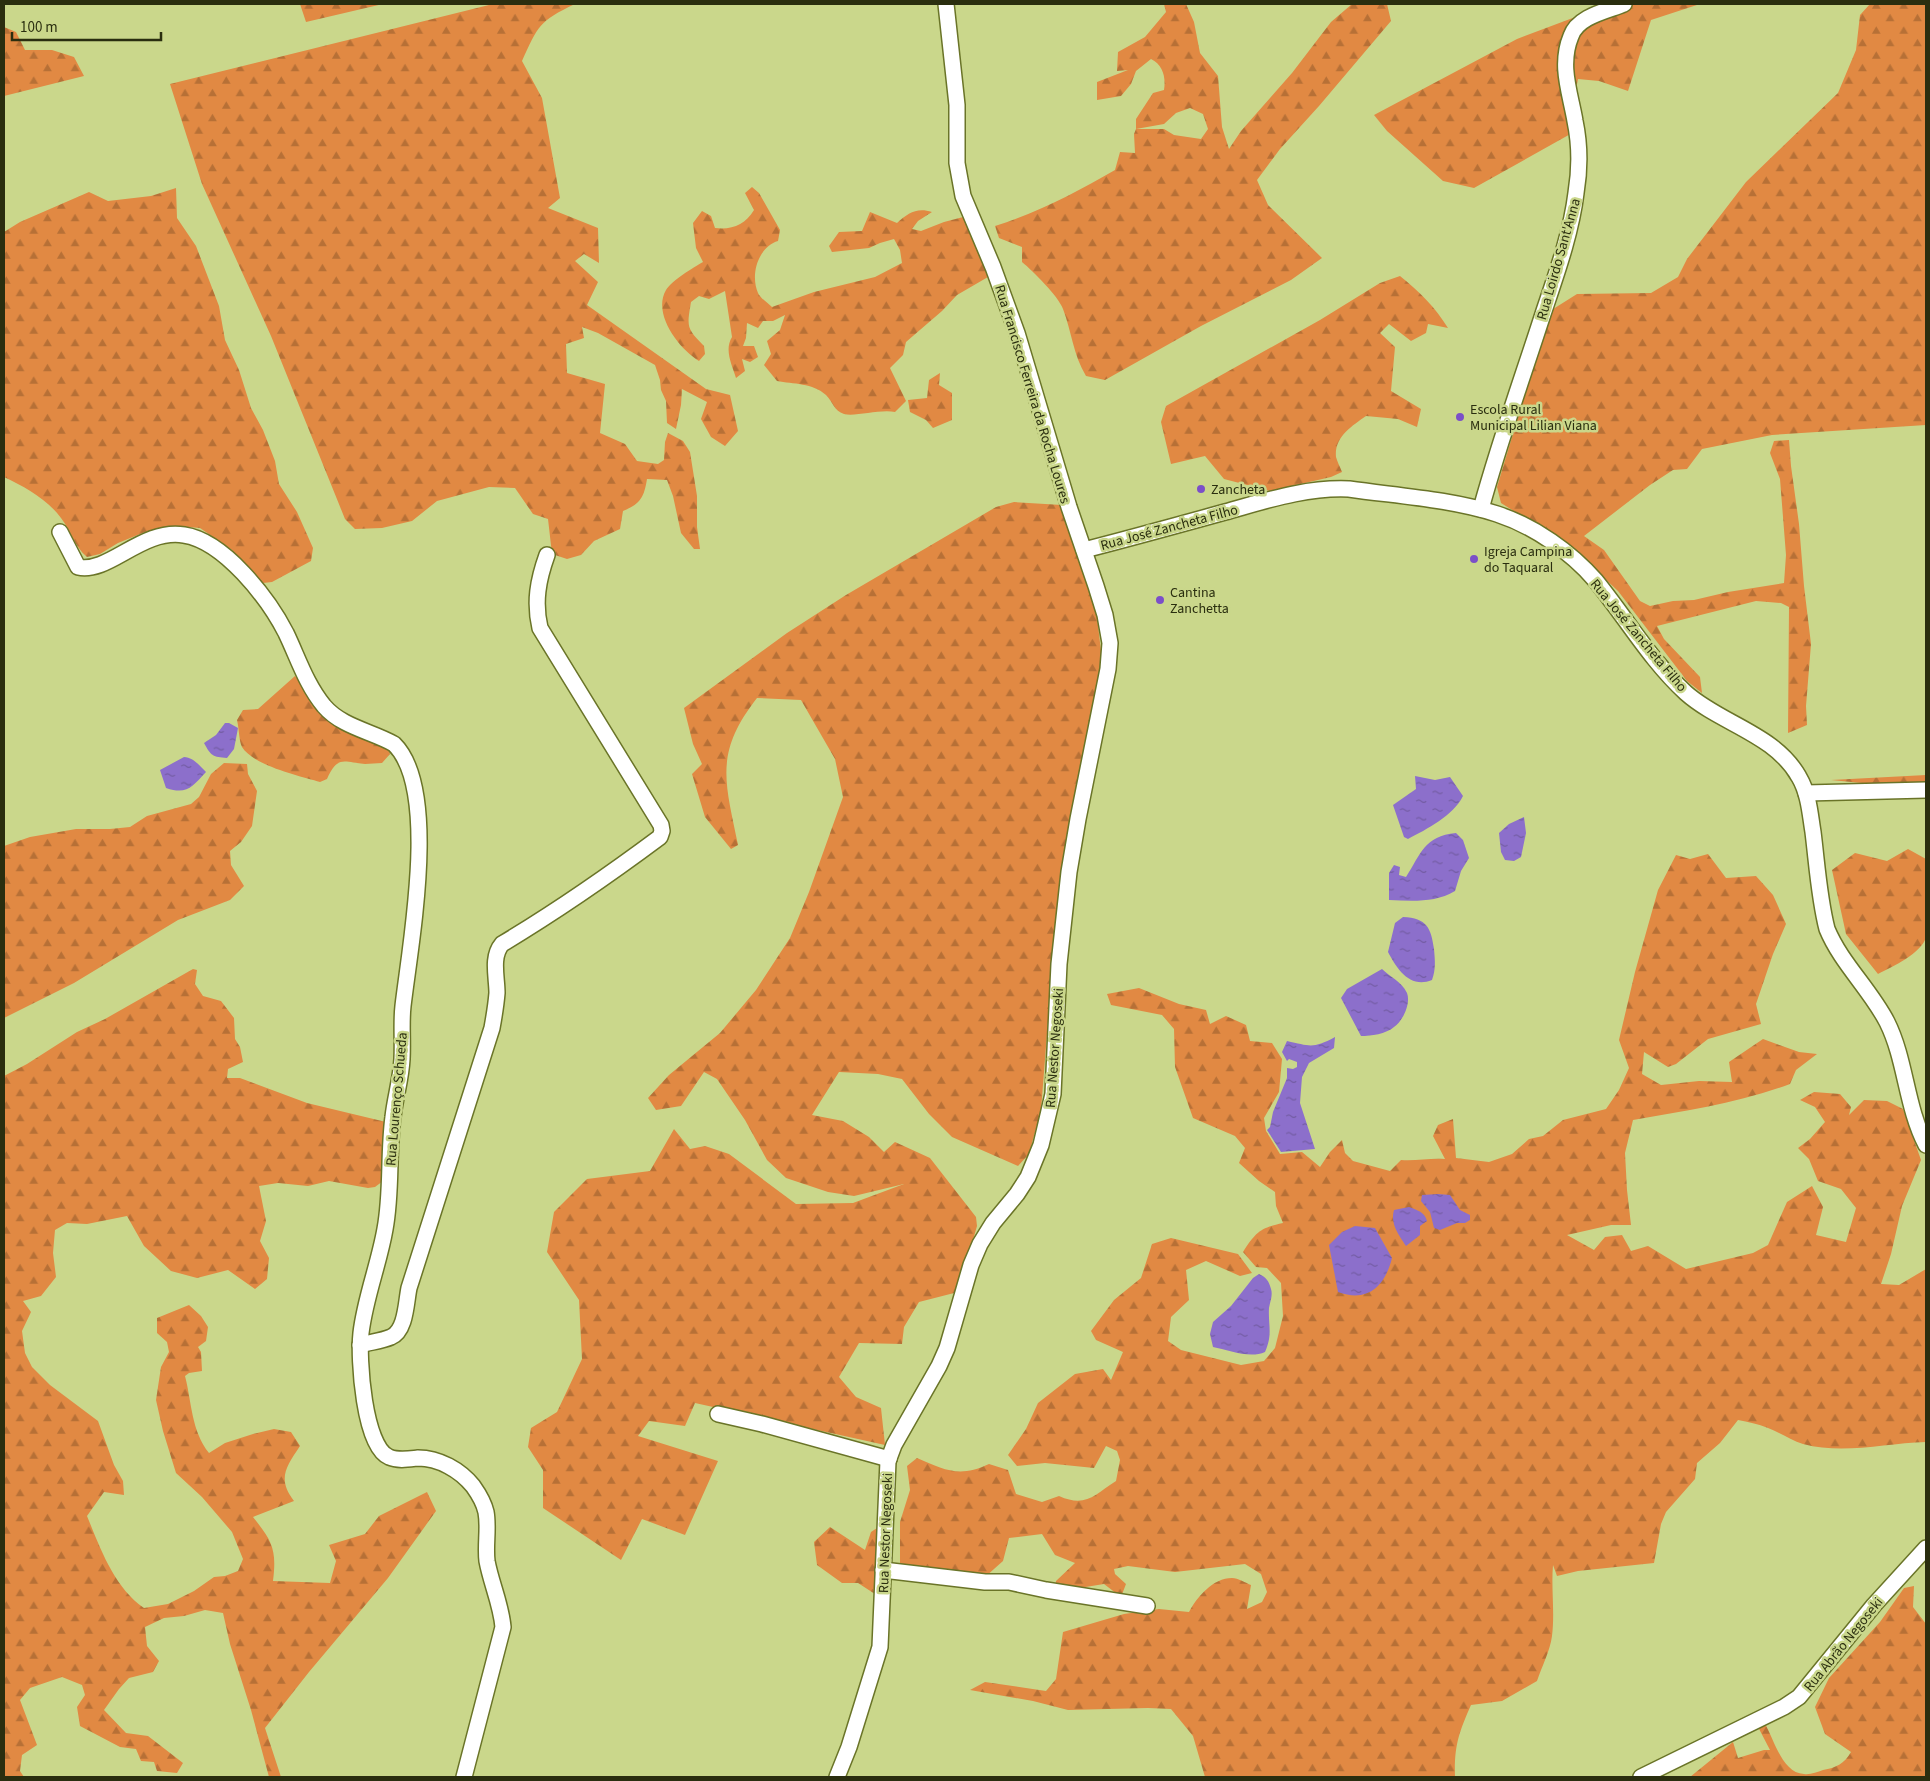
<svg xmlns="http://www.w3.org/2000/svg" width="1930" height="1781" font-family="'Source Sans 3',sans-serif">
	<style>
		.forest { fill: url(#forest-firs) }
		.water { fill: url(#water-ripples) }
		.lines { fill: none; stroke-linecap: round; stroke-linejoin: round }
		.minor-casing { stroke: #6a7428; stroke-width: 18 }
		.minor { stroke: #fff; stroke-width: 15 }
		.poi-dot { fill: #7b4fc8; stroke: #cad78b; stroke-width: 2 }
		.labels { text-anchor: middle; stroke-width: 5; stroke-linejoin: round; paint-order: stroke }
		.street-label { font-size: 14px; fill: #2a2e0f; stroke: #cad78b }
		.poi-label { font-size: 14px; fill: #2a2e0f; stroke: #cad78b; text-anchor: start }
	</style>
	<defs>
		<pattern id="forest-firs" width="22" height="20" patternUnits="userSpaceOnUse" patternTransform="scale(1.25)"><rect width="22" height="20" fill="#e18943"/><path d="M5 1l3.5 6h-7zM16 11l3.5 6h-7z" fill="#b77036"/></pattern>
		<pattern id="water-ripples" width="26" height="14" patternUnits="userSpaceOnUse" patternTransform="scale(1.25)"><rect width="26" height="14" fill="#8c6fcb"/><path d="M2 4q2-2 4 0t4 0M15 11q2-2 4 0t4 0" fill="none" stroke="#735ca3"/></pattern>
	</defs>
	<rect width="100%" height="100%" fill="#cad78b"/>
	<g class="forest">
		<polygon points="300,4 383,4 306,22"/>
		<path d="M493,4H575C539,21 538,26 522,61L542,98L560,198L548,208L598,228L599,263L584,254L575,261L598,282L587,305L706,389L730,395L738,431L725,446L711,437L701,419L707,402L682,389L681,405L676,429L667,423L666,401L661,390L660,380L655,365L598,333L582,327L584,338L566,344L567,373L605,384L600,433L625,444L637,461L658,464L664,460L665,442L668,433L683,441L690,452L697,496V527L700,549H694L681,533L673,496L667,480L647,479C644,498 640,504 623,511L620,529L594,541L581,555L567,559L552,554L548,519L533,514L515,488L489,487L437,501L412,521L382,528L355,529L345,519L271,336L202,184L170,84Z"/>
		<path d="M1164,4H1186L1194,22L1200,53L1218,76L1222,127L1229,149L1241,131L1292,73L1331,22L1352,4H1387L1391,21L1319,106L1280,149L1257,180L1268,205L1322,258L1291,280L1201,326L1105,380L1086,376C1073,354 1072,333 1063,309C1059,297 1033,271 1022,262V247L999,238L995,226C1037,213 1077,192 1115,170L1120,152L1135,153L1134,134L1136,129H1164L1174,135L1201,139L1208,129L1203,114L1190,108L1176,113L1164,124L1136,129V119L1153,93L1164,90C1166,77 1163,65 1151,59L1136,71L1131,84L1121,96L1097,100V82L1128,70L1117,71L1118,52L1145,37L1166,12Z"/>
		<polygon points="1598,4 1700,4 1651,20 1628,91 1599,81 1578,79 1573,104 1574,132 1474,188 1443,181 1387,131 1374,115 1517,39 1586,13"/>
		<polygon points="1870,4 1926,4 1926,425 1772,435 1702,449 1687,469 1673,470 1650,485 1584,536 1604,550 1640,601 1650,606 1673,601 1694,600 1728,592 1784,583 1786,555 1780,479 1770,453 1774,441 1789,440 1791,466 1799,524 1804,586 1811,644 1806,706 1807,725 1788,733 1789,607 1781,603 1756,601 1657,626 1664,639 1700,677 1702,693 1687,681 1618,591 1571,547 1501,503 1497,487 1550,311 1577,294 1651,293 1678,277 1687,259 1746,182 1838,93 1856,50 1860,15"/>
		<polygon points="4,27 16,32 25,50 52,50 74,57 84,76 4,96"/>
		<path d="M752,187L759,193L780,230L778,241C758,247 750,275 758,293C760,298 768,303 772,307L814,292L875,277L902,263L900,250L894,239L880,243L869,248L832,252L829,246L839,232L862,231L870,212L897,223C908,213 917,207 932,212L918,221L912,229L921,231L944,222L967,216L988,277L957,295L942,311L906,342L903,355L890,368L906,401L895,412C880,409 855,417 844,414C834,411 833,402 826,395C813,383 793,384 777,381L764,365L771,354L767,341L780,330L785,315L773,321H763L758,328L747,323L746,338L743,346H754L758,357L750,362L742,359L745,371L736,378C732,365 724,350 732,337L725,291L709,299L699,296L691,302C687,327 686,328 704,346L705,354L699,361C679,349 652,314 666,290C671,281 694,267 703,262L696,248L693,223L702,211L711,216L715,228C732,230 745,225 754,210L745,193Z"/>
		<path d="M176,188L177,218L196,246L219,306L225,340L239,370L251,408L263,430L275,461L279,484L297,512L313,548L311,561L272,582L263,583L232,550L200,528L176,526L145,532L118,543L100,554L87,557C74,546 71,531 61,518C47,499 25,487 4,477V232L20,222L89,192L108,201L151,196Z"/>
		<path d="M1400,276C1420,292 1435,307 1448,328L1428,324L1426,333L1411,341L1389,324L1380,333L1395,347L1391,391L1421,409L1417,427L1398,419L1366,416C1352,426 1334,437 1336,457C1337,461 1340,467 1342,472L1331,477L1270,491L1224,479L1205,456L1171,464L1161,422L1166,406L1320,320L1380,283Z"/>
		<polygon points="940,373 939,385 952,393 952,420 933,428 926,420 910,412 908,400 927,398 929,380"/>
		<path d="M1014,502L1062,505L1097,617L1103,668L1057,907L1041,1110L1029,1154L1018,1166L952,1137L929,1114L902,1079L878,1074L839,1072L812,1115L843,1121L869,1137L884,1152L895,1142L930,1158L976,1217L977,1226L958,1292L919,1302L904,1327L902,1344L859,1343L839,1377L856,1397L881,1408L885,1445L695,1403L685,1426L649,1421L638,1436L718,1461L685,1535L642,1519L621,1560L543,1508V1470L528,1447L531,1428L557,1412L582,1359L579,1300L547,1252L554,1212L587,1179L650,1171L674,1129L690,1149L705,1146L729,1154L796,1204L853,1203L904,1184L854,1196L828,1192L786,1178L767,1160L745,1120L717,1079L704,1072L681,1106L656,1110L648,1098L669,1075L720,1033L756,990L790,938L809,892L843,797L835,759L801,700L757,698C714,753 725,781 738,845L731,849L705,817L692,774L702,764L693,744L684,708L787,633L846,595L996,507Z"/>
		<path d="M295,676L307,690L388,747L390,754L382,763C376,763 371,764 365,764C343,762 338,755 327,779L320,782C300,776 254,766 242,747C239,741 239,728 237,720L243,710L258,709Z"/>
		<polygon points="224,763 247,764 248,774 257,791 252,826 241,842 230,851 231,865 244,886 230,900 178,920 74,983 4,1018 4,846 30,837 76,829 110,829 130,827 147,816 191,804 199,797 211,774"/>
		<polygon points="1926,775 1926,785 1892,786 1831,780"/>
		<path d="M1908,849L1926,859V937C1922,953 1892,967 1878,974L1846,934L1832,870L1855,853L1887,861Z"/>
		<path d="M1708,854L1726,878L1756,876L1773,895L1786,924L1773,954L1756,1004L1761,1024L1708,1039L1676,1064L1668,1067L1644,1052L1642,1074L1661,1085L1699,1081L1732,1082L1729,1062L1763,1039L1799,1052L1817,1054L1796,1070L1790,1084C1739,1103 1686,1111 1633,1120L1625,1153L1627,1190L1631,1225H1611L1567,1235L1594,1250L1605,1237L1622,1235L1631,1251L1648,1246L1686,1269L1753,1253L1768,1245L1787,1202L1812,1186L1823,1207L1816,1235L1846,1242L1856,1208L1841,1189L1818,1181L1809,1159L1798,1148L1810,1139L1825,1122L1815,1107L1800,1100L1814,1092L1840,1094L1851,1107L1849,1115L1864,1100L1887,1101L1903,1109L1921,1160L1902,1206L1891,1254L1881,1284L1899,1285L1926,1269V1442C1885,1443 1844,1455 1803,1444C1791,1440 1779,1432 1768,1428C1758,1424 1748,1422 1738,1420L1720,1443L1697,1463L1695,1479L1666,1512L1661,1524L1654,1563L1578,1571L1557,1576L1553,1565C1551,1589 1555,1612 1552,1636C1550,1651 1542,1666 1537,1681L1502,1701L1471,1705C1459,1732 1454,1746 1455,1777H1205L1193,1736L1171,1709L1148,1708L1068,1710L1033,1701L970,1690L985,1682L1046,1691L1056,1679L1063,1632L1124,1614L1159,1609L1189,1612C1197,1597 1213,1578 1232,1578C1238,1578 1246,1583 1251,1585L1247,1609L1262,1602L1267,1592L1261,1574L1245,1564L1175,1572L1128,1566L1114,1569L1115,1574L1126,1584L1121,1597L1104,1584L1067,1590L1055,1588L1056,1581L1075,1563L1055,1555L1042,1534L1009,1538L1003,1561L985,1577L900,1569V1522L910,1490L907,1466L917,1458C945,1470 959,1478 989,1464L1008,1470L1016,1494L1042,1502L1059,1496C1086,1508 1094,1495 1116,1481L1120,1460L1117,1451L1106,1446L1094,1468L1045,1463L1017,1466L1008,1455L1026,1429L1038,1403L1075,1374L1103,1369L1111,1380L1123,1352L1096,1340L1091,1331L1114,1300L1141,1278L1152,1244L1171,1238L1238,1254L1252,1273L1240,1276L1206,1261L1186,1270L1189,1300L1171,1317L1168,1341L1181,1350L1241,1365L1264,1361L1275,1348L1283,1316L1281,1283L1267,1268L1256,1267L1243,1252C1256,1232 1260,1228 1283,1223L1276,1206L1275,1192L1259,1181L1239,1163L1245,1148L1235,1136L1193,1118L1175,1067L1174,1029L1162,1015L1111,1005L1107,994L1139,988L1179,1004L1206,1010L1210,1024L1226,1016L1246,1025L1250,1041L1272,1043L1282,1059L1279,1092L1264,1118L1266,1131L1280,1154L1302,1152L1320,1167L1330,1152L1342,1140L1345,1153L1353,1161L1390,1171L1401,1160C1416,1161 1430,1158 1445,1159L1433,1136L1438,1125L1453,1119L1456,1158L1489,1162L1512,1154L1529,1139L1543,1136L1563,1120L1606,1109L1619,1090L1629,1068L1619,1040L1635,972L1658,890L1676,855L1690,859Z"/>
		<path d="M193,969L197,970L195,984L203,996L221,1001L234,1018L235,1039L240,1047L243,1062L228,1069L227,1078H240L307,1103L386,1122L383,1181L375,1187L368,1188L329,1181L308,1186L278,1183L259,1186L266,1221L260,1241L269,1258L267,1279L255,1289L228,1270L197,1278L171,1271L144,1246L127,1216L87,1224L67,1223L55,1230L53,1253L56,1277L41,1296L23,1301L31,1312L22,1331L25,1353L32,1367L50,1385L98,1421L114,1465L123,1481L124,1495L104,1492L87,1516C101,1550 114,1587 144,1608L168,1604L194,1591L214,1577L225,1576L238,1571L243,1559L232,1532L202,1497L176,1473L163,1431L156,1400L161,1367L169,1352L167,1342L157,1333V1318L189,1305L201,1316L208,1327L206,1341L198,1347L201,1352L202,1371L189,1373L185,1376C192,1403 191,1430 209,1453L225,1443L253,1434L274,1429L291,1432L300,1446C286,1467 277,1479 294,1501L253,1517C272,1541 277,1549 273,1581L330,1583L336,1561L329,1545L365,1534L379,1516L427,1492L436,1511L388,1578L309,1672L265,1728L281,1777H269L251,1710L230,1644L223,1613L205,1610L184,1616L164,1618L145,1627L147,1646L159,1661L153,1672L129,1678L119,1689L104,1710L126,1733L148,1736L183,1763L177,1773L157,1771L154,1762L141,1761L136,1749L120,1747L80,1726L77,1707L85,1695L82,1685L62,1677L30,1688L20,1700L37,1745L22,1755L20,1771L24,1777H4V1076L27,1064L77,1032L105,1019Z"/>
		<polygon points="880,1526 878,1596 858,1583 842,1583 817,1565 814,1542 830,1527 865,1550 871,1532"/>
		<path d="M1914,1586L1913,1607L1926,1624V1777H1690L1733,1742L1738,1758L1764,1750H1770L1757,1725L1765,1724C1774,1739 1782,1773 1804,1774C1810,1775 1817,1772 1823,1770C1836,1768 1845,1763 1851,1752L1825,1734L1815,1707L1829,1678L1880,1622L1904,1588Z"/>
	</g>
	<g class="water">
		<path d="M225,723H229L238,728L234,749L227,758C213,757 211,756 204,743L216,735Z"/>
		<path d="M184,757C194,758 199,765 206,772C192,787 187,795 166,788L160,770Z"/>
		<path d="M1415,776L1435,780L1450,777L1463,796C1453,816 1427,829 1408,839L1404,837L1393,805L1416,789Z"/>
		<polygon points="1524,817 1526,833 1521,857 1514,861 1505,860 1501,852 1499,833 1509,824"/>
		<path d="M1456,833L1463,840L1469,858L1461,871L1455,891C1435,903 1412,901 1389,900V873L1394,865L1400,867L1399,875L1406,877C1421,854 1424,836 1456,833Z"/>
		<path d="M1403,917C1427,918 1431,928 1434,949C1435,961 1436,969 1432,980C1410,989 1397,969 1388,952L1395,923Z"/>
		<path d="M1382,969C1390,977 1401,981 1407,993C1411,1003 1403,1021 1394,1027C1386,1034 1371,1036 1361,1036L1341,998L1347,989Z"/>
		<path d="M1335,1037L1334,1048L1309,1063L1302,1077L1300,1103L1315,1149L1281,1152L1267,1130L1270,1127L1273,1112L1287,1078V1068L1293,1069L1297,1067V1062L1289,1059L1287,1061L1282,1052L1287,1041C1310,1046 1313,1049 1335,1037Z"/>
		<polygon points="1438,1194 1450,1195 1460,1210 1470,1215 1470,1220 1465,1223 1457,1223 1440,1230 1434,1228 1430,1212 1421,1201 1422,1195"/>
		<path d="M1409,1207C1417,1210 1425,1212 1427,1221L1420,1226V1235L1406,1246C1399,1235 1390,1224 1394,1210Z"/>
		<path d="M1355,1226L1375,1228L1392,1258C1385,1286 1368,1303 1338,1292L1329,1245L1342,1232Z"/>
		<path d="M1259,1274C1266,1277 1269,1281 1271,1289C1273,1295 1270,1302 1269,1308C1268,1325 1273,1334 1265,1352C1250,1359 1228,1350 1213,1347L1210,1334L1213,1322L1231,1306L1253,1278Z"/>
	</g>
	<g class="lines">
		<defs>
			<g id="minor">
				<path d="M1481,509C1499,443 1522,379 1543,314C1556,275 1571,234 1576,193C1580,169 1580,145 1575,121C1570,92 1559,65 1571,36C1578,16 1607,11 1624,4"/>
				<path d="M60,532L78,567C109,574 142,528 184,535C224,541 268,598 286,633C298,658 306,684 324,706C342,727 371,731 394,744C440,789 410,945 403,1006C401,1023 403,1041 402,1059C401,1079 395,1098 393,1117C388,1154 392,1192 385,1229C379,1264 365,1298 361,1333C358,1358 364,1447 389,1457C398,1461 409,1459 418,1458C439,1458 460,1470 473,1486C478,1493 484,1503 486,1512C489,1528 485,1545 487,1561C491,1583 501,1604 503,1627L464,1777"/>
				<path d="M1084,550C1131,538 1178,525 1225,512C1265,501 1306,487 1349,489C1398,496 1450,499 1497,514C1534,526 1571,552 1596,581C1626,618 1651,661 1686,693C1721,724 1775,734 1799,777C1809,794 1810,814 1813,832C1817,864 1819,898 1827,929C1841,963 1870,989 1887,1022C1906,1060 1906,1107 1926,1145"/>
				<polyline points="1806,793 1926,790"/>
				<path d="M360,1345C370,1342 382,1341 391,1337C406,1331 406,1302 409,1288L492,1028C494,1017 496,1005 497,993C497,977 491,957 502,944C557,911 609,875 660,837L662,831L661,825L540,628C534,602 538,580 547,555"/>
				<polyline points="718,1414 762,1424 889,1459"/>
				<polyline points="883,1570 985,1582 1009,1582 1046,1590 1147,1606"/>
				<polyline points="837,1777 849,1747 880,1647 888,1461 894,1445 939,1366 947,1348 971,1265 980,1244 993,1223 1017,1194 1028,1177 1041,1145 1053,1094 1059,964 1069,872 1078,819 1108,669 1110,643 1105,615 1096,586 1069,507 1017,333 993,267 963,196 957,163 957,105 946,4"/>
				<polyline points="1641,1777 1784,1707 1799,1697 1874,1605 1926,1548"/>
			</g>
		</defs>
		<use href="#minor" class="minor-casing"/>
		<use href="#minor" class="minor"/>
	</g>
	<g class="poi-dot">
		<circle cx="1460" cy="417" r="5"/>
		<circle cx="1201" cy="489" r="5"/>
		<circle cx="1474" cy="559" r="5"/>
		<circle cx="1160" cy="600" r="5"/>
	</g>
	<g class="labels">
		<g class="street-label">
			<text transform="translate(1558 259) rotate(-74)" y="5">Rua Loirdo Sant'Anna</text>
			<text transform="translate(1033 394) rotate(73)" y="5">Rua Francisco Ferreira da Rocha Loures</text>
			<text transform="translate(1169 527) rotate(-15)" y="5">Rua José Zancheta Filho</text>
			<text transform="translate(1639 635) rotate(50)" y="5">Rua José Zancheta Filho</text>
			<text transform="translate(1054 1048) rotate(-86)" y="5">Rua Nestor Negoseki</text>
			<text transform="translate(396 1099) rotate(-85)" y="5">Rua Lourenço Schueda</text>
			<text transform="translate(885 1533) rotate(-88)" y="5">Rua Nestor Negoseki</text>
			<text transform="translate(1843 1644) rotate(-51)" y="5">Rua Abrão Negoseki</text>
		</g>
		<g class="poi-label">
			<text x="1470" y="414">Escola Rural<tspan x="1470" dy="16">Municipal Lilian Viana</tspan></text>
			<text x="1211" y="494">Zancheta</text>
			<text x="1484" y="556">Igreja Campina<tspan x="1484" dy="16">do Taquaral</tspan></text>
			<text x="1170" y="597">Cantina<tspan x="1170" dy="16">Zanchetta</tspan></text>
		</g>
	</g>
	<rect width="1930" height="1781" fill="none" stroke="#2a2e0f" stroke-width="10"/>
	<path d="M12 32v8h149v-8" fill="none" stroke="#2a2e0f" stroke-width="2.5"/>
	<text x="20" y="32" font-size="15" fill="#2a2e0f" stroke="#cad78b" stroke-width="4" paint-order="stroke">100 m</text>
</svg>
